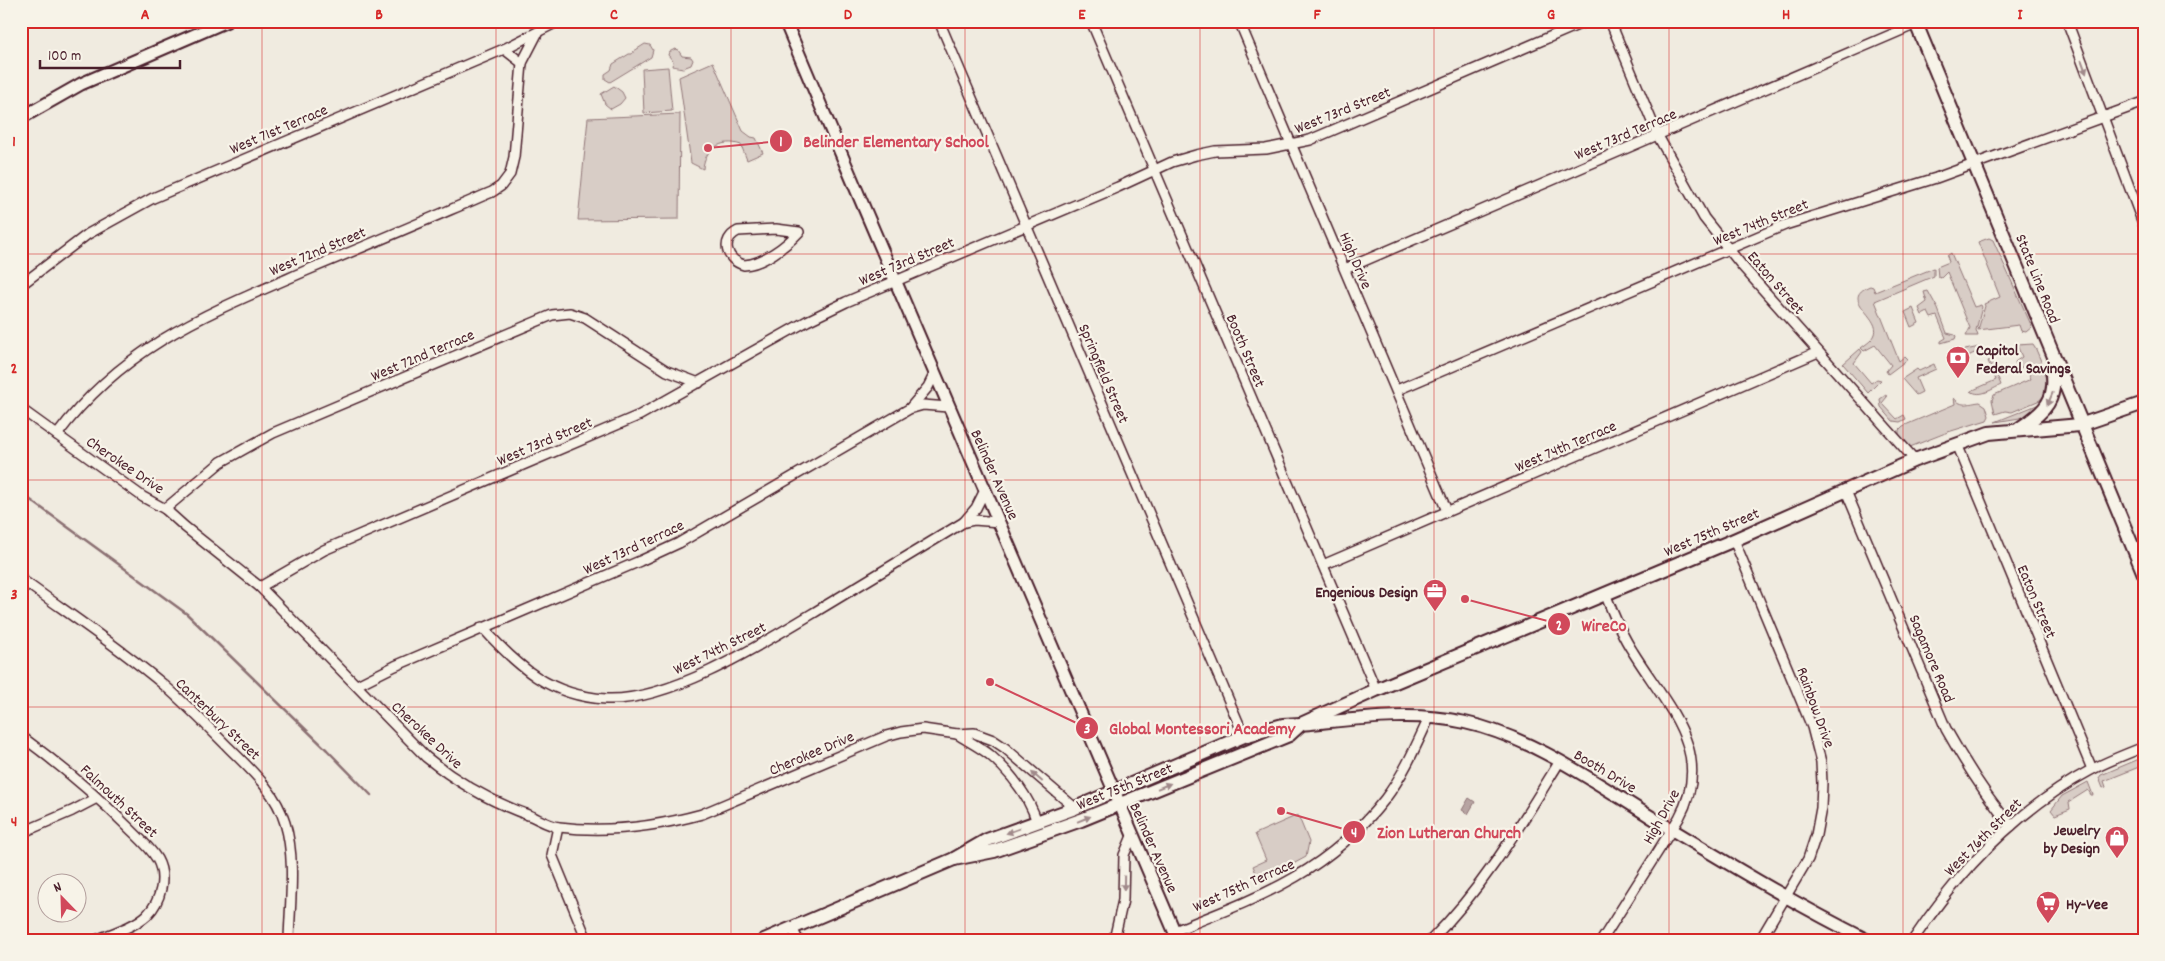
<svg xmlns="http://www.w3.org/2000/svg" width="2165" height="961" font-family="Dekko,sans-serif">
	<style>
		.green { fill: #d8cdc6; stroke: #917678 }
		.water { fill: #b7a4a2; stroke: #8b6f72 }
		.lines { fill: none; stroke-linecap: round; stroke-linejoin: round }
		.stream { stroke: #8b6f72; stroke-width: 2.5 }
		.minor-casing { stroke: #4a1f2b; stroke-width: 12 }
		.tertiary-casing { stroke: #4a1f2b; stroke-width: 15 }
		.secondary-casing { stroke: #4a1f2b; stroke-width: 16 }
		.minor { stroke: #f7f3e8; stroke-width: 9 }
		.tertiary { stroke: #f7f3e8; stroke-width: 11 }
		.secondary { stroke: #f7f3e8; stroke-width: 12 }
		.oneway { fill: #a0898a }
		.grid { fill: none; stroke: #d62828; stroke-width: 1; stroke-opacity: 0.55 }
		.labels { text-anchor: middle; stroke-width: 4.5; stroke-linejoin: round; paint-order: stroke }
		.street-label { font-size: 16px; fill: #4a1f2b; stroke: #f7f3e8 }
		.poi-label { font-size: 16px; font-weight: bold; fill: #4a1f2b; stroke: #f7f3e8; text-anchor: start }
		.leader { fill: none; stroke: #d1495b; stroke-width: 2 }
		.callout-dot { fill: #d1495b; stroke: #f7f3e8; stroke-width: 2 }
		.mark-label { font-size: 15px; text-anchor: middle; font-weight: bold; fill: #fff }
		.callout-label { font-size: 18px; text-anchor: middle; font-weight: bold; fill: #d1495b; stroke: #f7f3e8; stroke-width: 4.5; stroke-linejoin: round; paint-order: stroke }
		.neatline { fill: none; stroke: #d62828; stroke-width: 2 }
		.grid-label { font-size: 16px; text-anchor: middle; font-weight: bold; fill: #d62828 }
	</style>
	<rect width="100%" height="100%" fill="#f0ebe0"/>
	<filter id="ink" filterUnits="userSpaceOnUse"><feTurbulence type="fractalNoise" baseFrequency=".02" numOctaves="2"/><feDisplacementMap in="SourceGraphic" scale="10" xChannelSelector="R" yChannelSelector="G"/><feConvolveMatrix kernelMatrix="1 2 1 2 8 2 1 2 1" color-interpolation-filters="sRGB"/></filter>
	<g filter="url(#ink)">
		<g class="green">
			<polygon points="645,44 650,45 653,50 651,57 610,82 605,79 605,74 611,70 613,64 629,54 632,54 634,51"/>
			<polygon points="675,49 678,50 682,56 691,57 693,60 691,65 683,68 672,66 673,61 668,55 669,52"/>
			<path d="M713,62L743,131L751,137L756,138L763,153L747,160L741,145C722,138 704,149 703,169L691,163L679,77Z"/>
			<polygon points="668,67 672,111 644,113 642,69"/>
			<polygon points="614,86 622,92 625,98 620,104 611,109 605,104 601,94"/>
			<polygon points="680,114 679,219 578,220 588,118"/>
			<polygon points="1989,238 1993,240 2032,327 2026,332 2021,331 2019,325 1978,330 1985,306 1984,304 2000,297 1978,242"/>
			<polygon points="1951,253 1974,307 1981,305 1982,307 1976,330 1978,336 1966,336 1970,328 1947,272 1941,278 1938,277 1937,267 1949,262 1947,256"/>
			<path d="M1934,268V276L1875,301L1899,361L1905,356L1908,359L1888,374L1886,371L1891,365L1875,345L1864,351L1861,348C1866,344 1873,340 1875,334C1881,316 1838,299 1870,286L1873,287L1875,292Z"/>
			<polygon points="1928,291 1938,309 1947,333 1955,335 1956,336 1955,339 1941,343 1941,341 1946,338 1937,316 1931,318 1928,312 1922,315 1919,308 1927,302 1924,292"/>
			<polygon points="1913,308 1919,323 1911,327 1905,312"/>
			<polygon points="2017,345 2033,344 2035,347 2043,366 2046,380 2044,395 2040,400 2012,412 2005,411 1995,414 1992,400 1994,395 2031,379 2026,366 2018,368 2015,362 2022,357"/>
			<polygon points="1980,347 1981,350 1959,360 1959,355 1965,350"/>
			<polygon points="1860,349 1862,352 1854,363 1871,383 1877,379 1881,380 1868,393 1843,364"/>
			<path d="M1991,360L2001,385C1992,389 1980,398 1971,391L1996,380L1988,361Z"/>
			<polygon points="1934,364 1936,369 1916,378 1922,392 1916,395 1902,379 1917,369 1919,371"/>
			<polygon points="1886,395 1887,397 1882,403 1897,419 1904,415 1906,419 1900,422 1893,421 1881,407 1880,399"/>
			<path d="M1954,398C1962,408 1969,403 1980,402L1986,406L1989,416L1987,420L1948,432L1910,447L1899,436V430L1903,426L1955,404Z"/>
			<polygon points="2037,405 2040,407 2026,417 1995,422"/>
			<polygon points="2144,757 2144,765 2104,781 2106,787 2103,788 2099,778 2101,775"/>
			<polygon points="2088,782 2093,795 2091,795 2088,790 2069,802 2070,809 2055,815 2051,810 2062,796"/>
			<polygon points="1298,815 1309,842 1306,857 1260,882 1253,866 1266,860 1255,834"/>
		</g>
		<polygon class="water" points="1469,798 1475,802 1468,814 1462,810"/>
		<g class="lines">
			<polyline class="stream" points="21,493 187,614 327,750 371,795"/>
			<defs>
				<g id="minor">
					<polyline points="939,21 1244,736"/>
					<polyline points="1091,21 1376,690"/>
					<polyline points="1239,21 1447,511"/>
					<polyline points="1610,21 1658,136 1704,218 1743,267 1915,460"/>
					<polyline points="2067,21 2144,226"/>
					<polyline points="504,49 522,63"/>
					<path d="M776,229L799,232C786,246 763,264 744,265C726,260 720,240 738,231Z"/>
					<polyline points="1345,269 1916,24"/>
					<polyline points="21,285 88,234 153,198 504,49 559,21"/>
					<polyline points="1397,390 1785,225 1936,178 2144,102"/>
					<polyline points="911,407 928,387 934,375"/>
					<path d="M21,409L143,497L165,509L185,527L260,587L426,757C458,783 491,802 531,816C540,820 550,826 559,827C608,833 655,827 702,814L886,736L901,732L923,729L957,734L974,733L993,740L1005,748L1075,808"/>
					<path d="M57,435C125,344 211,312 310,269C371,244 431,218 492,192L501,186L510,174L514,157L522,63L537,34"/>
					<polyline points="1957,444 2092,769"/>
					<path d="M1846,491L1946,729C1965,763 1985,795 2011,826"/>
					<polyline points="165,509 221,462 273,433 552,315 570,313 585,318 667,371 699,383"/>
					<polyline points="964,522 976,508 985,490"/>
					<polyline points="1734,540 1812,727 1821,762 1822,783 1821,808 1816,835 1808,859 1760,940"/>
					<polyline points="1323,565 1818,352"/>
					<path d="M21,579C69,614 119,647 164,685C187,705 208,727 229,748C251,770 276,792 285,823C296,859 290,902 289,940"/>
					<polyline points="260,587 324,550 640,415 807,321 846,302 1118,187 1172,162 1196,155 1215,151 1266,149 1310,140 1587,21"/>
					<path d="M482,627C518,667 550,696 606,699C674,702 773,637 830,603C875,576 919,549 964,522L974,520L999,522"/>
					<polyline points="357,685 395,666 640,561 679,543 909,409 923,405 948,407"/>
					<path d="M957,734C968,741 980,747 990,755C1011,773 1029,797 1037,822"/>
					<path d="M21,736C59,764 95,794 129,828C138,837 150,847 157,859C167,877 161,901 147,915C134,927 112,933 96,940"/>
					<polyline points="558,827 552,855 587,940"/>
					<polyline points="21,833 72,811 97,798"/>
					<polyline points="792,928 798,940"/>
					<path d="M1174,931C1260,897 1326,874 1385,799C1404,774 1416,746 1429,718"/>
					<polyline points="1114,940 1123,900 1124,855 1132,836"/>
					<path d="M1431,940C1484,887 1521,824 1560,761"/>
					<path d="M1602,940L1679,818C1715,752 1667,707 1633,652C1621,634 1613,614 1605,593"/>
					<path d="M1913,940C1959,871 2018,809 2091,770C2108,761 2126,754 2144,747"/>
				</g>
				<g id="tertiary">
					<path d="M785,21C914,328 1047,633 1178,940"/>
					<polyline points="21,118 81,84 227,21"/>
					<path d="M1305,724C1357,719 1412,711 1463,722C1532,737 1591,780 1651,817C1722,860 1793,903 1867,940"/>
				</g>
				<g id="secondary">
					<polyline points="1915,21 2144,574"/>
					<path d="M2020,428C2045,412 2058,399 2052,368"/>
					<polyline points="954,859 994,851 1081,820 1289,735 1301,724 1376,690 1734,540 1915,460 1989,433 2080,425 2144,403"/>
					<polyline points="764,940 954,859 987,840 1075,808 1244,736 1283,725 1301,724"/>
				</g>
			</defs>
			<use href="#minor" class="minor-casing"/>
			<use href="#tertiary" class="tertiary-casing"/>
			<use href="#secondary" class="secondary-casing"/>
			<use href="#minor" class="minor"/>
			<use href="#tertiary" class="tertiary"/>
			<use href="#secondary" class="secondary"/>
		</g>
		<defs><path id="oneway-solid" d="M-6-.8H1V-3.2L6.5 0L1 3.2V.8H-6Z" transform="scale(1.25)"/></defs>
		<g class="oneway">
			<use href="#oneway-solid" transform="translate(2084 67) rotate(70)"/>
			<use href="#oneway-solid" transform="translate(2050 399) rotate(113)"/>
			<use href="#oneway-solid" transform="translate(1037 777) rotate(-139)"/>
			<use href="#oneway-solid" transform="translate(1164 786) rotate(-22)"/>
			<use href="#oneway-solid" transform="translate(1084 819) rotate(-22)"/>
			<use href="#oneway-solid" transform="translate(1013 831) rotate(160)"/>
			<use href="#oneway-solid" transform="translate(1124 883) rotate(91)"/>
		</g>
	</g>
	<path class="grid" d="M262,21V940M496,21V940M731,21V940M965,21V940M1200,21V940M1434,21V940M1669,21V940M1903,21V940M21,254H2144M21,480H2144M21,707H2144"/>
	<defs>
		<symbol id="bank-pin" viewBox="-11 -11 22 30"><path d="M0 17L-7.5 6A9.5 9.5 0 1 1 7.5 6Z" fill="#d1495b" stroke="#f7f3e8"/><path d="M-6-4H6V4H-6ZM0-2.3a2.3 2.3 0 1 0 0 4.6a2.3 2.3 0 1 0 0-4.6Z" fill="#fff"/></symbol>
		<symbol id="office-pin" viewBox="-11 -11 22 30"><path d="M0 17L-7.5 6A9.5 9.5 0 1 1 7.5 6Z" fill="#d1495b" stroke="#f7f3e8"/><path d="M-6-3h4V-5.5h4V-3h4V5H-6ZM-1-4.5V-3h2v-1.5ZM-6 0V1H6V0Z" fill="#fff"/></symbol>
		<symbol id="shop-pin" viewBox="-11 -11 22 30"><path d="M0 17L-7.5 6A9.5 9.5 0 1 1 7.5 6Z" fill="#d1495b" stroke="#f7f3e8"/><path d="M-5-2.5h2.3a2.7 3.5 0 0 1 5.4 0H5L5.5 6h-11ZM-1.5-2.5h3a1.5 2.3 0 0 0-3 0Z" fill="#fff"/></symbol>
		<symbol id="supermarket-pin" viewBox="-11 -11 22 30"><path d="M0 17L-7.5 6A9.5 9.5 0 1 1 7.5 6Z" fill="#d1495b" stroke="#f7f3e8"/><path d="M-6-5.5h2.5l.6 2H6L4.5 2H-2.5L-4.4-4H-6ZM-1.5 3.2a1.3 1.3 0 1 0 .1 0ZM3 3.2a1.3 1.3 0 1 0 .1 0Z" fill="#fff"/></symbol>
	</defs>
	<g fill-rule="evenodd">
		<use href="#bank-pin" x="1944" y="344" width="28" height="38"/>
		<use href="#office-pin" x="1421" y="577" width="28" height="38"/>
		<use href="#shop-pin" x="2103" y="824" width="28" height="38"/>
		<use href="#supermarket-pin" x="2034" y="889" width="28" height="38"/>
	</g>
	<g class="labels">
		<g class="street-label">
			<text transform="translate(1342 109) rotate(-22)" y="6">West 73rd Street</text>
			<text transform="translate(278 128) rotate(-23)" y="6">West 71st Terrace</text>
			<text transform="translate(1625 133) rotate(-23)" y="6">West 73rd Terrace</text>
			<text transform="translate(1760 221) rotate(-22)" y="6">West 74th Street</text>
			<text transform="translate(317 250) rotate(-23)" y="6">West 72nd Street</text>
			<text transform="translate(906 260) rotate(-23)" y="6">West 73rd Street</text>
			<text transform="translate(1357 260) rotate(67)" y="6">High Drive</text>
			<text transform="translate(2039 278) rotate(68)" y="6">State Line Road</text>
			<text transform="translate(1777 282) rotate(49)" y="6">Eaton Street</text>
			<text transform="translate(1247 350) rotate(67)" y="6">Booth Street</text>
			<text transform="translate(422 354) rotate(-23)" y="6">West 72nd Terrace</text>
			<text transform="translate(1105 373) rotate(67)" y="6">Springfield Street</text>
			<text transform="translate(544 440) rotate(-23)" y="6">West 73rd Street</text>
			<text transform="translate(1565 445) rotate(-23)" y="6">West 74th Terrace</text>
			<text transform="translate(126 464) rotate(34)" y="6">Cherokee Drive</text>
			<text transform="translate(996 474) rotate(66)" y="6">Belinder Avenue</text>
			<text transform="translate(1711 531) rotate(-23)" y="6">West 75th Street</text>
			<text transform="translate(633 546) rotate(-25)" y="6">West 73rd Terrace</text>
			<text transform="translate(2038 601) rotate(67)" y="6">Eaton Street</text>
			<text transform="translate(719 647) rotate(-26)" y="6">West 74th Street</text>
			<text transform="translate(1933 658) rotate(67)" y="6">Sagamore Road</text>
			<text transform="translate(1817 707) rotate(70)" y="6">Rainbow Drive</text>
			<text transform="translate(219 718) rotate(44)" y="6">Canterbury Street</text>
			<text transform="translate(428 734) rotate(43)" y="6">Cherokee Drive</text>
			<text transform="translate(811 752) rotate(-23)" y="6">Cherokee Drive</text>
			<text transform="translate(1606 770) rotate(31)" y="6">Booth Drive</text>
			<text transform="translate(1124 785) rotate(-22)" y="6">West 75th Street</text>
			<text transform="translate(120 800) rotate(43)" y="6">Falmouth Street</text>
			<text transform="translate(1660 816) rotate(-61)" y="6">High Drive</text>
			<text transform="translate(1982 836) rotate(-45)" y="6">West 76th Street</text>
			<text transform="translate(1155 847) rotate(66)" y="6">Belinder Avenue</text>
			<text transform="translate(1243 884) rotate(-24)" y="6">West 75th Terrace</text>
		</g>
		<g class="poi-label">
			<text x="1976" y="355">Capitol<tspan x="1976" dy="18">Federal Savings</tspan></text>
			<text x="1418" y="597" text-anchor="end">Engenious Design</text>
			<text x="2100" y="835" text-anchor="end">Jewelry<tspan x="2100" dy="18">by Design</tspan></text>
			<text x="2066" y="909">Hy-Vee</text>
		</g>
	</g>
	<path class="leader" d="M708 148L781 141M1465 599L1559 624M990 682L1087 728M1281 811L1354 832"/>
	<g class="callout-dot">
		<circle cx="708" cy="148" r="5"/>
		<circle cx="1465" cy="599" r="5"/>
		<circle cx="990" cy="682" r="5"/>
		<circle cx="1281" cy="811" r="5"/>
		<circle cx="781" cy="141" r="12"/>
		<circle cx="1559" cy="624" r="12"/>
		<circle cx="1087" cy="728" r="12"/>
		<circle cx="1354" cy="832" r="12"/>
	</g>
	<g class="mark-label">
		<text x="781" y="146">1</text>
		<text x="1559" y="630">2</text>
		<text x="1087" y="733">3</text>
		<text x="1354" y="837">4</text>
	</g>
	<g class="callout-label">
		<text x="896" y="147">Belinder Elementary School</text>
		<text x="1604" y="631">WireCo</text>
		<text x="1202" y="734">Global Montessori Academy</text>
		<text x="1449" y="838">Zion Lutheran Church</text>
	</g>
	<rect width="2165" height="961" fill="none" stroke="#f7f3e8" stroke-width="55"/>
	<g transform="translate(62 898) rotate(337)"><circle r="24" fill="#f7f3e8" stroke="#b29e9c"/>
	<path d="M0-4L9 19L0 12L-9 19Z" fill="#d1495b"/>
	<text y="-8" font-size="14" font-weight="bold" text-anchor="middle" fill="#4a1f2b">N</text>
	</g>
	<path d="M40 60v8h140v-8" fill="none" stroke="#4a1f2b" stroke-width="2.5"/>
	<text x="48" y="60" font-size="15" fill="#4a1f2b" stroke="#f7f3e8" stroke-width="4" paint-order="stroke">100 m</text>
	<rect x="28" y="28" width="2110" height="906" class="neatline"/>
	<g class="grid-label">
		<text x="145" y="19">A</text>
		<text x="379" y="19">B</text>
		<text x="614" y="19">C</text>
		<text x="848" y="19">D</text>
		<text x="1082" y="19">E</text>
		<text x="1317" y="19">F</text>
		<text x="1551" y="19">G</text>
		<text x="1786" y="19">H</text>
		<text x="2020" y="19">I</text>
		<text x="14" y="146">1</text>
		<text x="14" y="373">2</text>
		<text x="14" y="599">3</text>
		<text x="14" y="826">4</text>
	</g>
</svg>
